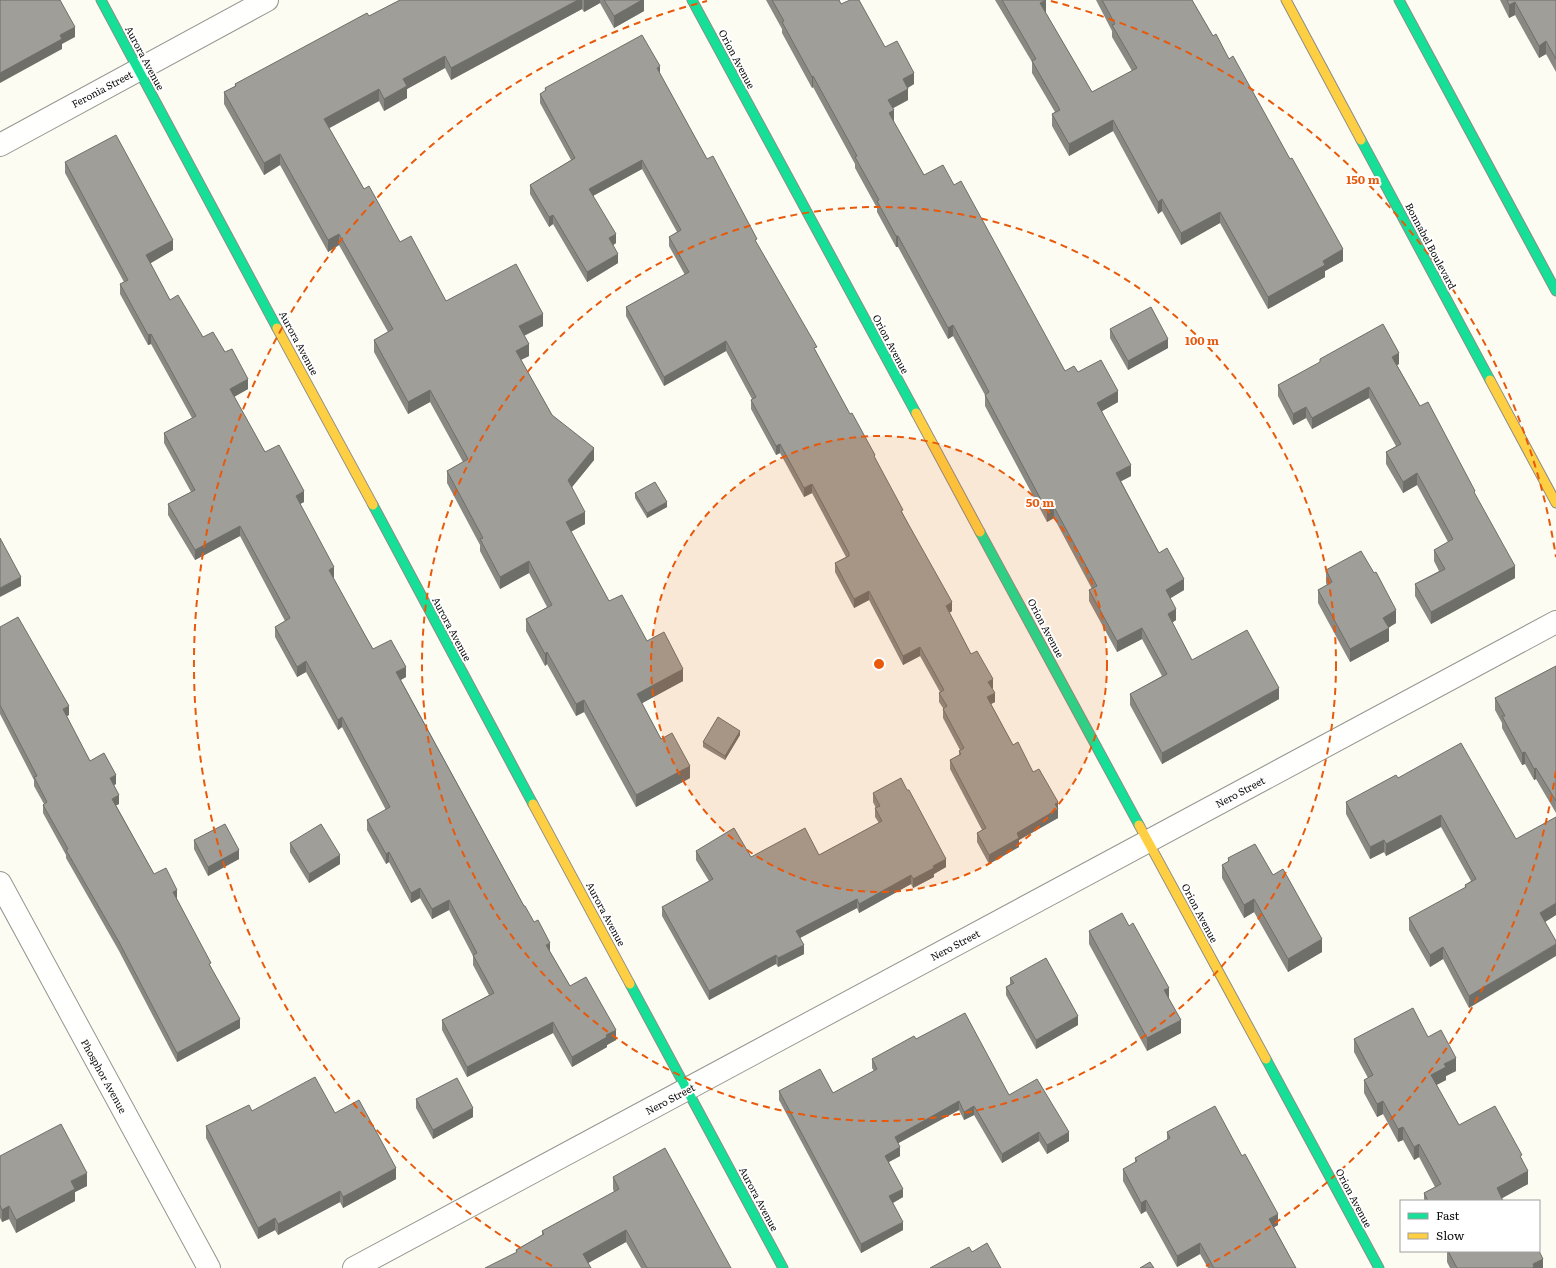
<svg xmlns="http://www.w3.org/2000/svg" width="1556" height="1268" font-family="Literata,serif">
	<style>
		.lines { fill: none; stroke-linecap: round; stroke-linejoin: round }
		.street-casing { stroke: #959591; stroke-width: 24 }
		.fast-casing { stroke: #8c8c87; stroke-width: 11 }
		.slow-casing { stroke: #8c8c87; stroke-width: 11 }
		.street { stroke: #fffffd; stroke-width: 22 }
		.fast { stroke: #16e098; stroke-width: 9 }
		.slow { stroke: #ffcf43; stroke-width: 9 }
		.wall { fill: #898883 }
		.shaded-wall { fill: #6f6f6a }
		.building { fill: #9f9e98; stroke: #6f6f6a }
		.ring { fill: none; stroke: #e8590c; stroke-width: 2; stroke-dasharray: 7 5 }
		.labels { text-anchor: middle; stroke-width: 4; stroke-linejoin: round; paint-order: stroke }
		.street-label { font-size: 10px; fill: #0e0e0e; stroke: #fff }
		.centre { fill: #e8590c; stroke: #fff; stroke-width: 2 }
		.ring-label { font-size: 12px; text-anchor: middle; font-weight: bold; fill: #e8590c; stroke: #fff; stroke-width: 4; stroke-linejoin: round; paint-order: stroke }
	</style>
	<rect width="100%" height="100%" fill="#fcfcf2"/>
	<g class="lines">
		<defs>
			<g id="street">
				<polyline points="0,145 267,0"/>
				<polyline points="0,883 209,1268"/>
				<polyline points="354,1268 1556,622"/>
			</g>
			<g id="fast">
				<polyline points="101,0 277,328"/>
				<polyline points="692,0 916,413"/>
				<polyline points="1399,0 1556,291"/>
				<polyline points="1361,140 1490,380"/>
				<polyline points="373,505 533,804"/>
				<polyline points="980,532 1139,825"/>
				<polyline points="630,984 783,1268"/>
				<polyline points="1266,1059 1379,1268"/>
			</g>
			<g id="slow">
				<polyline points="1286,0 1361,140"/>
				<polyline points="277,328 373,505"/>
				<polyline points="1490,380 1556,503"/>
				<polyline points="916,413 980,532"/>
				<polyline points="533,804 630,984"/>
				<polyline points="1139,825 1266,1059"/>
			</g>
		</defs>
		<use href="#street" class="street-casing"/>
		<use href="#fast" class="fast-casing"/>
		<use href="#slow" class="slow-casing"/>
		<use href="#street" class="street"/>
		<use href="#fast" class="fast"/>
		<use href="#slow" class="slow"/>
	</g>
	<g class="wall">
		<polygon points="400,0 644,0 644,11 614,28 600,3 584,12 582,9 451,80 445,68 407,89 407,98 384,111 379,101 329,128 364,189 400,242 446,301 543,326 524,336 529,356 521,360 552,415 594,460 572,487 585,524 571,532 609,601 647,641 683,681 642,703 661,739 690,778 636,807 584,712 576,716 547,664 545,666 526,631 526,619 547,607 529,573 500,589 480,551 480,545 447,483 447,471 463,462 430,402 408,414 374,352 374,340 388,332 339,245 328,252 280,165 264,175 224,104 224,92 235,86 235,84 369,16"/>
		<polygon points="766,0 839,0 841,4 885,47 914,84 908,88 908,100 893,108 893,121 924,175 954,185 1065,371 1078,372 1118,402 1102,411 1131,476 1121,481 1159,553 1184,590 1170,598 1176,620 1172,623 1192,660 1279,699 1162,764 1130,705 1130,694 1162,676 1142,639 1117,652 1089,601 1089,590 1092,589 1054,518 1047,522 985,406 985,395 953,336 948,339 898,247 896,247 877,212 877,208 855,168 855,164 813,87 812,88 782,33 782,29"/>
		<polygon points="995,0 1046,0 1046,12 1045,12 1092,92 1132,71 1112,37 1112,31 1096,0 1192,0 1213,36 1229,59 1343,261 1325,271 1325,277 1268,309 1220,223 1181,245 1162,211 1158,214 1113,131 1069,156 1052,126 1052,114 1055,112 1032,73 1032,62"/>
		<polygon points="1500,0 1556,0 1556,72 1546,54 1539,58 1515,15 1509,18"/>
		<polygon points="660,74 707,159 757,244 850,414 875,458 952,611 949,613 971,654 993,688 992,689 995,702 991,704 1013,745 1033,772 1058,808 1058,818 1019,840 1019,847 989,864 977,842 977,833 982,830 950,769 950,760 959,755 959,751 960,750 943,718 943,708 939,702 939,693 940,692 920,656 903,665 869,600 854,608 835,572 835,563 846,557 812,493 804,497 780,453 776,455 751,409 751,400 752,399 726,351 664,386 626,316 626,307 685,275 669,246 669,237 677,232 642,169 593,196 616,243 613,245 618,263 587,282 553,224 549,227 530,194 530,185 571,160 540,103 540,94 545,91 545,88"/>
		<polygon points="65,162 173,250 150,263 170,300 203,337 225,352 248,389 234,397 265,452 304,502 300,504 334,577 333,578 373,649 406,677 401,680 524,906 570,986 616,1040 607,1045 607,1047 572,1067 553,1033 467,1077 442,1030 442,1020 489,995 473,965 473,956 449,910 432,919 420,898 411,903 389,862 386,864 367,830 367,820 386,810 342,727 338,730 306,672 297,677 275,637 275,627 285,621 240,536 195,560 168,515 168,504 191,492 164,443 164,433 192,418 151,344 148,345 120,294 120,284 124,282 65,173"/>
		<polygon points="1110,329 1168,348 1128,370 1110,338"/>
		<polygon points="1320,359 1399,364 1397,365 1420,406 1475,495 1515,578 1431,624 1415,596 1415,584 1439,571 1434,561 1434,550 1448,542 1417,485 1403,493 1386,464 1386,452 1396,446 1369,398 1312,429 1306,418 1293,425 1278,396 1278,385 1320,363"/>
		<polygon points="635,493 667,507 647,518 635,498"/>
		<polygon points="1326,570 1396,623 1388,628 1389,641 1350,662 1318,603 1318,590 1327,585 1326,583"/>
		<polygon points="0,627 69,715 66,716 90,761 116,784 114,785 119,804 116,805 154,874 177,899 211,967 240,1028 177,1062 119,951 66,858 66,855 43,813 43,805 44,804 34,786 34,780 0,714"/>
		<polygon points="1556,666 1556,813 1536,779 1534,780 1525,764 1522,765 1502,728 1502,723 1495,710 1495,698"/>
		<polygon points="740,735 725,760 703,747 703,742"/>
		<polygon points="1398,778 1556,915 1545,922 1469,1008 1443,959 1430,967 1409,930 1409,918 1465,888 1465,885 1471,881 1441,827 1386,856 1384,852 1370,859 1346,814 1346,802"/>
		<polygon points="873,793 946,867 934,874 934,877 913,888 911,884 859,913 857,908 800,938 804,954 778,967 776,964 709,1000 662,916 662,907 709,881 696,860 696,851 751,857 819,855 879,823 875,817 875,808 876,808 873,802"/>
		<polygon points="194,840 239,859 208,876 194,849"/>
		<polygon points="290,843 340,864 309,883 290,852"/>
		<polygon points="1228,858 1273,875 1322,952 1288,972 1254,912 1244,918 1222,878 1222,865 1228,862"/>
		<polygon points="1089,931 1181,1033 1147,1051 1089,944"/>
		<polygon points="1010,978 1078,1025 1036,1049 1006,995 1006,987 1010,984"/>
		<polygon points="1428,1037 1456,1071 1446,1076 1446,1080 1436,1085 1459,1125 1522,1159 1528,1184 1502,1198 1503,1201 1424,1201 1424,1193 1435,1187 1419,1157 1414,1160 1403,1140 1398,1142 1383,1114 1377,1117 1364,1093 1364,1080 1368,1078 1354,1052 1354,1039"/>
		<polygon points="916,1039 1009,1095 1069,1141 1047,1154 1039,1141 1002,1163 974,1115 964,1120 959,1110 898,1143 900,1156 889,1162 903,1197 893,1203 903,1230 861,1253 779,1100 779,1091 833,1093 874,1071 872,1068 872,1059"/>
		<polygon points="416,1099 473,1117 433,1139 416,1108"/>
		<polygon points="252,1111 335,1113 396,1179 343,1208 340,1202 278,1235 275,1230 258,1239 206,1138 206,1126"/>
		<polygon points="1167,1132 1278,1225 1274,1227 1296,1268 1208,1268 1200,1254 1177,1267 1146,1211 1141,1214 1123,1181 1123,1169 1135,1163 1135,1158 1167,1140"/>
		<polygon points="0,1156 87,1186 75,1192 75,1201 16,1233 9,1219 2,1222 0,1218"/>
		<polygon points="613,1177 731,1268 641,1268 626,1242 588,1263 516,1252 516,1250 542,1235 542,1231 614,1192 613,1189"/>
		<polygon points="1447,1251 1539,1251 1543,1268 1450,1268 1447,1262"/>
	</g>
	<g class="shaded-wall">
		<polygon points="578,0 582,0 582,9 451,80 451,68"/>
		<polygon points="584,0 600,0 600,3 584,12"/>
		<polygon points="642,0 644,0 644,11 614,28 614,16"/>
		<polygon points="1046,0 1046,12 1040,15 1040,3"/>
		<polygon points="1515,2 1515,15 1509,18 1509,5"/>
		<polygon points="75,27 75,37 62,44 62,49 0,83 0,73 60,35"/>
		<polygon points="1546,41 1546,54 1539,58 1539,46"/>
		<polygon points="445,56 445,68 407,89 407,98 384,111 384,99 403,79"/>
		<polygon points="660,66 660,75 657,68"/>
		<polygon points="914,73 914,84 903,90 903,79"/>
		<polygon points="813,76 813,87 812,88 812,77"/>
		<polygon points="379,89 379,101 324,131 324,119"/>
		<polygon points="908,89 908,100 888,111 888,100"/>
		<polygon points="894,110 894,121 889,124 889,113"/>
		<polygon points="1113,120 1113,131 1069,156 1069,144"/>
		<polygon points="280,154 280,165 264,175 264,163"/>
		<polygon points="642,160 642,169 589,198 589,189"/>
		<polygon points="1162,199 1162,211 1158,214 1158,202"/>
		<polygon points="1220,212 1220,223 1181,245 1181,233"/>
		<polygon points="553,215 553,224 549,227 549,217"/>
		<polygon points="339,234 339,245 328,252 328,240"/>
		<polygon points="616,234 616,243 609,248 609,238"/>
		<rect x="896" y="236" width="2" height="11"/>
		<polygon points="173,240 173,250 146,266 146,255"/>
		<polygon points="1343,249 1343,261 1325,271 1325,277 1268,309 1268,297 1323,261"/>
		<polygon points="618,254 618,263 587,282 587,272"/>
		<polygon points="543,314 543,326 519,338 519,326"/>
		<polygon points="953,325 953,336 948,339 948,328"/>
		<polygon points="151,334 151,344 148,345 148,335"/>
		<polygon points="1168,339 1168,348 1128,370 1128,361"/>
		<polygon points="726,341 726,351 664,386 664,377"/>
		<polygon points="529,344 529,356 516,362 516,351"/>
		<polygon points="1399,353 1399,364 1392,368 1392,357"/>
		<polygon points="248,379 248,389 230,399 230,389"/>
		<polygon points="1369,387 1369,398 1312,429 1312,418"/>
		<polygon points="430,390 430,402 408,414 408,402"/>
		<polygon points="1118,391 1118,402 1097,414 1097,403"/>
		<polygon points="1306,407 1306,418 1293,425 1293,414"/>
		<polygon points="780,444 780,453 776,455 776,446"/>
		<polygon points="594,448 594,460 568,492 568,480"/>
		<polygon points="1131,465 1131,476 1116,484 1116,473"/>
		<polygon points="1417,473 1417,485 1403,493 1403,482"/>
		<polygon points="812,484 812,493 804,497 804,488"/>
		<polygon points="304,491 304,502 296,506 296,496"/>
		<polygon points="667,502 667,507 647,518 647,513"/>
		<polygon points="1054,507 1054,518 1047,522 1047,511"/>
		<polygon points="585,512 585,524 566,534 566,522"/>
		<polygon points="240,526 240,536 195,560 195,550"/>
		<polygon points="529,561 529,573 500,589 500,577"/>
		<polygon points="1515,566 1515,578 1431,624 1431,612"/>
		<polygon points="334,567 334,577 329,580 329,570"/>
		<polygon points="21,577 21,586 0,597 0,588"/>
		<polygon points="1184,579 1184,590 1166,601 1166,590"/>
		<polygon points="869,591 869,600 854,608 854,599"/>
		<polygon points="952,602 952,611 946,615 946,606"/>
		<polygon points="1176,609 1176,620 1168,625 1168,614"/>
		<polygon points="1396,610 1396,623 1383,631 1383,618"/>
		<polygon points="1142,628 1142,639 1117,652 1117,641"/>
		<polygon points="1389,628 1389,641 1350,662 1350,649"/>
		<polygon points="920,647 920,656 903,665 903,656"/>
		<polygon points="547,652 547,664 545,666 545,654"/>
		<polygon points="306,661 306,672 297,677 297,667"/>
		<polygon points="406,667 406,677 396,682 396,672"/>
		<polygon points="683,669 683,681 637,706 637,694"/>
		<polygon points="993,679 993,688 988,691 988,682"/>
		<polygon points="1279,688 1279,699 1162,764 1162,753"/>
		<polygon points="995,693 995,702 987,706 987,697"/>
		<polygon points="584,700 584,712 576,716 576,704"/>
		<polygon points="69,706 69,715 63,718 63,709"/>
		<polygon points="342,717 342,727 338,730 338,720"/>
		<polygon points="740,731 740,735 725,760 725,756"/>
		<polygon points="1525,752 1525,764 1522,765 1522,753"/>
		<polygon points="690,766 690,778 636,807 636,795"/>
		<polygon points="1536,768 1536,779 1534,780 1534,769"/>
		<polygon points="116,775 116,784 110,787 110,778"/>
		<polygon points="119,795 119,804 112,807 112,799"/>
		<polygon points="1058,802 1058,818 1019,840 1019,847 989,864 989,855"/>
		<polygon points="1441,815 1441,827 1386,856 1386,844"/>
		<polygon points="1384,840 1384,852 1370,859 1370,847"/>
		<polygon points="239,850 239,859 208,876 208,867"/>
		<polygon points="389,852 389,862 386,864 386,854"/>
		<polygon points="340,855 340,864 309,883 309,874"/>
		<polygon points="946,859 946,867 934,874 934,877 913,888 913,879 933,866"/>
		<polygon points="911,875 911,884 859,913 859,904"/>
		<polygon points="420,888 420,898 411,903 411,893"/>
		<polygon points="177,890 177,899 173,901 173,892"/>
		<polygon points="857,899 857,908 796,940 796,931"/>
		<polygon points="1254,899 1254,912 1244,918 1244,905"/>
		<polygon points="449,900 449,910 432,919 432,909"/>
		<polygon points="1556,903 1556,915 1540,925 1540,913"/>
		<polygon points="1322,939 1322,952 1288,972 1288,959"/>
		<polygon points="550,943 550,953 546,945"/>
		<polygon points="1556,944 1556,956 1469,1008 1469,996"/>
		<polygon points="804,945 804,954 778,967 778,958"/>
		<polygon points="1443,947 1443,959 1430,967 1430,955"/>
		<polygon points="776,955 776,964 709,1000 709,991"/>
		<polygon points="1169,988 1169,1001 1164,990"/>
		<polygon points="1078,1016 1078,1025 1036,1049 1036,1040"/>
		<polygon points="240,1019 240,1028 177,1062 177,1053"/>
		<polygon points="1181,1020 1181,1033 1147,1051 1147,1038"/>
		<polygon points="553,1022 553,1033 467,1077 467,1067"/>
		<polygon points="616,1030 616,1040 607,1045 607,1047 572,1067 572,1057 606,1035"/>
		<polygon points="1456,1058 1456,1071 1446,1076 1446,1080 1431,1088 1431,1075 1444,1064"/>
		<polygon points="959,1101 959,1110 895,1145 895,1137"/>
		<polygon points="1383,1101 1383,1114 1377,1117 1377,1104"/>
		<polygon points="974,1106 974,1115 964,1120 964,1112"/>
		<polygon points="473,1108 473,1117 433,1139 433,1130"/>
		<polygon points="1403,1127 1403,1140 1398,1142 1398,1129"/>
		<polygon points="1039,1132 1039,1141 1002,1163 1002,1154"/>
		<polygon points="1069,1132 1069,1141 1047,1154 1047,1145"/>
		<polygon points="1419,1144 1419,1157 1414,1160 1414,1147"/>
		<polygon points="900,1147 900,1156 885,1164 885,1156"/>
		<polygon points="396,1168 396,1179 343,1208 343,1197"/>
		<polygon points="1528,1171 1528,1184 1497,1201 1497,1188"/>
		<polygon points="87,1173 87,1186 75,1192 75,1201 16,1233 16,1220 71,1181"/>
		<polygon points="903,1189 903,1197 889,1205 889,1196"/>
		<polygon points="340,1191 340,1202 278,1235 278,1224"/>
		<polygon points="1146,1200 1146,1211 1141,1214 1141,1203"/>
		<polygon points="9,1206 9,1219 2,1222 2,1210"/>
		<polygon points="1278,1214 1278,1225 1269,1230 1269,1219"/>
		<polygon points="275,1218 275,1230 258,1239 258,1228"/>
		<polygon points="903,1222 903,1230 861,1253 861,1244"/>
		<polygon points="626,1230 626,1242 583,1266 583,1254"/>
		<polygon points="1200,1243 1200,1254 1177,1267 1177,1256"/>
		<polygon points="1543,1259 1543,1268 1532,1268 1533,1264"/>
	</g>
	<g class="building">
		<polygon points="0,0 60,0 75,27 60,35 62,39 0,73"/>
		<polygon points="400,0 578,0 451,68 445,56 403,79 407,86 384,99 379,89 324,119 364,189 369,186 400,242 411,236 446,301 516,264 543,314 519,326 529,344 516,351 552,415 594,448 568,480 585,512 566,522 609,601 622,595 647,641 664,632 683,669 637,694 661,739 672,733 690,766 636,795 584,700 576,704 547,652 545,654 526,619 552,605 529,561 500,577 480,539 483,538 447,471 468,459 430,390 408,402 374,340 393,329 339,234 328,240 280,154 264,163 224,92 236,86 235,84 367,13 369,16"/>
		<polygon points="604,0 642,0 614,16"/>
		<polygon points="772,0 839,0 841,4 850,0 859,0 885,47 897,41 914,73 903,79 908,89 888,100 894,110 889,113 924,175 943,165 954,185 961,181 1065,371 1074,366 1078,372 1101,360 1118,391 1097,403 1131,465 1116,473 1159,553 1167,548 1184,579 1166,590 1176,609 1168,614 1192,660 1247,630 1279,688 1162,753 1130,694 1167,674 1142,628 1117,641 1089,590 1097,586 1054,507 1047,511 985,395 989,392 953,325 948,328 898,236 896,236 877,201 879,200 855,157 857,156 813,76 812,77 782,22 784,21"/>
		<polygon points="1002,0 1046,0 1040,3 1092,92 1137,68 1112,25 1115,24 1102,0 1192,0 1213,36 1216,34 1229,59 1233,56 1290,159 1292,158 1343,249 1323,261 1325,265 1268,297 1220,212 1181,233 1162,199 1158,202 1113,120 1069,144 1052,114 1060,110 1032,61 1036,59"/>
		<polygon points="1507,0 1556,0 1556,59 1546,41 1539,46 1515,2 1509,5"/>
		<polygon points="642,35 660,66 657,68 707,159 713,156 757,239 755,240 817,347 814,348 850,414 852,413 875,455 874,456 903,510 901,511 952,602 946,606 971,654 977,651 993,679 988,682 995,693 987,697 1013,745 1018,742 1033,772 1039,769 1058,802 1055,804 1058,809 1017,833 1019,838 989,855 977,833 986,828 950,760 961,754 959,751 964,748 943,709 947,706 939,693 944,690 920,647 903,656 869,591 854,599 835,563 849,556 849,553 812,484 804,488 780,444 776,446 751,400 756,397 726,341 664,377 626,307 689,272 669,237 681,230 642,160 589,189 616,234 609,238 618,254 587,272 553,215 549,217 530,185 575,158 540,94 546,90 545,88"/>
		<polygon points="116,135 173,240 146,255 170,300 178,295 203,337 213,332 225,352 232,349 248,379 230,389 265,452 279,445 304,491 296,496 334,567 329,570 366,637 373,649 391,640 406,667 396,672 524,906 525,906 534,922 538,920 550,943 546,945 570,986 586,977 616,1030 606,1035 607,1037 572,1057 553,1022 467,1067 442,1020 494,993 473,955 477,953 449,900 432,909 420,888 411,893 389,852 386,854 367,820 390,807 342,717 338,720 306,661 297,667 275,627 290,618 240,526 195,550 168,504 195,490 164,433 196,416 151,334 148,335 120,284 128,280 65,162"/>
		<polygon points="1151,307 1168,339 1128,361 1110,329"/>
		<polygon points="1383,324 1399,353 1392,357 1420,406 1428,402 1475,491 1474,492 1515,566 1431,612 1415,584 1445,569 1434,550 1453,539 1417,473 1403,482 1386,452 1401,444 1369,387 1312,418 1306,407 1293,414 1278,385 1320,362 1320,359"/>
		<polygon points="655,482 667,502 647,513 635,493"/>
		<polygon points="0,538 21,577 0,588"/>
		<polygon points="1361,551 1374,573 1376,572 1396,610 1383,618 1389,628 1350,649 1318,590 1332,582 1326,570"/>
		<polygon points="18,617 69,706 63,709 90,761 104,753 116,775 110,778 119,795 112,799 154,874 166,868 177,890 173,892 211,963 209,964 240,1019 177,1053 119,942 66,850 68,849 43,805 47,802 34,777 37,776 0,705 0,627"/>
		<polygon points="1556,666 1556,801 1536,768 1534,769 1525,752 1522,753 1502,716 1505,716 1495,698"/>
		<polygon points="718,717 740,731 725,756 703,742"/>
		<polygon points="1461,743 1516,839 1556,817 1556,903 1540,913 1556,941 1556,944 1469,996 1443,947 1430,955 1409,918 1466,887 1465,885 1476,879 1441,815 1386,844 1384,840 1370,847 1346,802 1396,775 1398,778"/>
		<polygon points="901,778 907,790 909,790 946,859 933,866 934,868 913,879 911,875 859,904 857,899 796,931 804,945 778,958 776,955 709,991 662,907 713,879 696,851 734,828 751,857 805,828 819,855 882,821 875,808 880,806 873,793"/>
		<polygon points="225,824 239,850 208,867 194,840"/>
		<polygon points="321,824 340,855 309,874 290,843"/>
		<polygon points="1255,844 1273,875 1283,869 1322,939 1288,959 1254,899 1244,905 1222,865 1229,861 1228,858"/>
		<polygon points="1122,913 1129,926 1133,923 1169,988 1164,990 1181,1020 1147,1038 1089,931"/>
		<polygon points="1046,958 1078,1016 1036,1040 1006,987 1014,983 1010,978"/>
		<polygon points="1413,1008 1428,1037 1441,1030 1456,1058 1444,1064 1446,1067 1431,1075 1459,1125 1495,1106 1522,1155 1520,1156 1528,1171 1497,1188 1503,1201 1428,1201 1424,1193 1441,1184 1419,1144 1414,1147 1403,1127 1398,1129 1383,1101 1377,1104 1364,1080 1373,1075 1354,1039"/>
		<polygon points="965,1013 1009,1095 1037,1079 1069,1132 1047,1145 1039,1132 1002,1154 974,1106 964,1112 959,1101 895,1137 900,1147 885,1156 903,1189 889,1196 903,1222 861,1244 779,1091 820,1069 833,1093 877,1069 872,1059 914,1036 916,1039"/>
		<polygon points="315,1077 335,1113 359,1100 396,1168 343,1197 340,1191 278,1224 275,1218 258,1228 206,1126 249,1105 252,1111"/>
		<polygon points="457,1078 473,1108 433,1130 416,1099"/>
		<polygon points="1215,1106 1242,1156 1245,1154 1278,1214 1269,1219 1296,1268 1214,1268 1200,1243 1177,1256 1146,1200 1141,1203 1123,1169 1137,1161 1135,1158 1170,1138 1167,1132"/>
		<polygon points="61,1124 87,1173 71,1181 75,1189 16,1220 9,1206 2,1210 0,1205 0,1156"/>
		<polygon points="665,1148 731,1268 647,1268 626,1230 583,1254 591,1268 485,1268 517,1252 516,1250 544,1234 542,1231 619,1189 613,1177"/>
		<polygon points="987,1243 1001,1268 930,1268 969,1247 972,1252"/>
		<polygon points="1448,1251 1539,1251 1543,1259 1533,1264 1534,1267 1532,1268 1457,1268"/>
		<polygon points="1150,1262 1154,1268 1140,1268"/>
	</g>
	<circle cx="879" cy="664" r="228" fill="#e8590c" fill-opacity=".12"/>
	<g class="ring">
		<circle cx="879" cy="664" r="228"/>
		<circle cx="879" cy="664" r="457"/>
		<path d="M1556 771A685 685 0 0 1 1206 1266M552 1266A685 685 0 0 1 707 1M1051 1A685 685 0 0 1 1556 557"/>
	</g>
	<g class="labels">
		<g class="street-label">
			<text transform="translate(145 58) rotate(62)" y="4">Aurora Avenue</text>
			<text transform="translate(737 59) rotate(62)" y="4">Orion Avenue</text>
			<text transform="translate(102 89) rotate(-28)" y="4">Feronia Street</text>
			<text transform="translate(1431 246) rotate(62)" y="4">Bonnabel Boulevard</text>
			<text transform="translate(299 343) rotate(62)" y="4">Aurora Avenue</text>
			<text transform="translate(891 344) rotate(62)" y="4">Orion Avenue</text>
			<text transform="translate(1046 628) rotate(62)" y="4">Orion Avenue</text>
			<text transform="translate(452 629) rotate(62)" y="4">Aurora Avenue</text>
			<text transform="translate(1240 792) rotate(-28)" y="4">Nero Street</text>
			<text transform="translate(1200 913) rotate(62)" y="4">Orion Avenue</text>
			<text transform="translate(606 914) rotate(62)" y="4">Aurora Avenue</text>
			<text transform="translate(955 945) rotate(-28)" y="4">Nero Street</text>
			<text transform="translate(104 1076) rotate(61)" y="4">Phosphor Avenue</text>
			<text transform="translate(670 1099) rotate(-28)" y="4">Nero Street</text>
			<text transform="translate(1354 1198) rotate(62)" y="4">Orion Avenue</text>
			<text transform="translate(759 1199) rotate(62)" y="4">Aurora Avenue</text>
		</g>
	</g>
	<circle cx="879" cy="664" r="6" class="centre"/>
	<g class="ring-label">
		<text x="1363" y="184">150 m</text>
		<text x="1202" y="345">100 m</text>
		<text x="1040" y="507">50 m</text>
	</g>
	<rect x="1400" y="1200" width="140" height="52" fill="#ffffff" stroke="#9f9f9f"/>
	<rect x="1408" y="1213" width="20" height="6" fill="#16e098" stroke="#9f9f9f"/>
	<text x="1436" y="1220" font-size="12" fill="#0e0e0e">Fast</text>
	<rect x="1408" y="1233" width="20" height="6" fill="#ffcf43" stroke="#9f9f9f"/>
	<text x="1436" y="1240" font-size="12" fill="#0e0e0e">Slow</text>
</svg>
